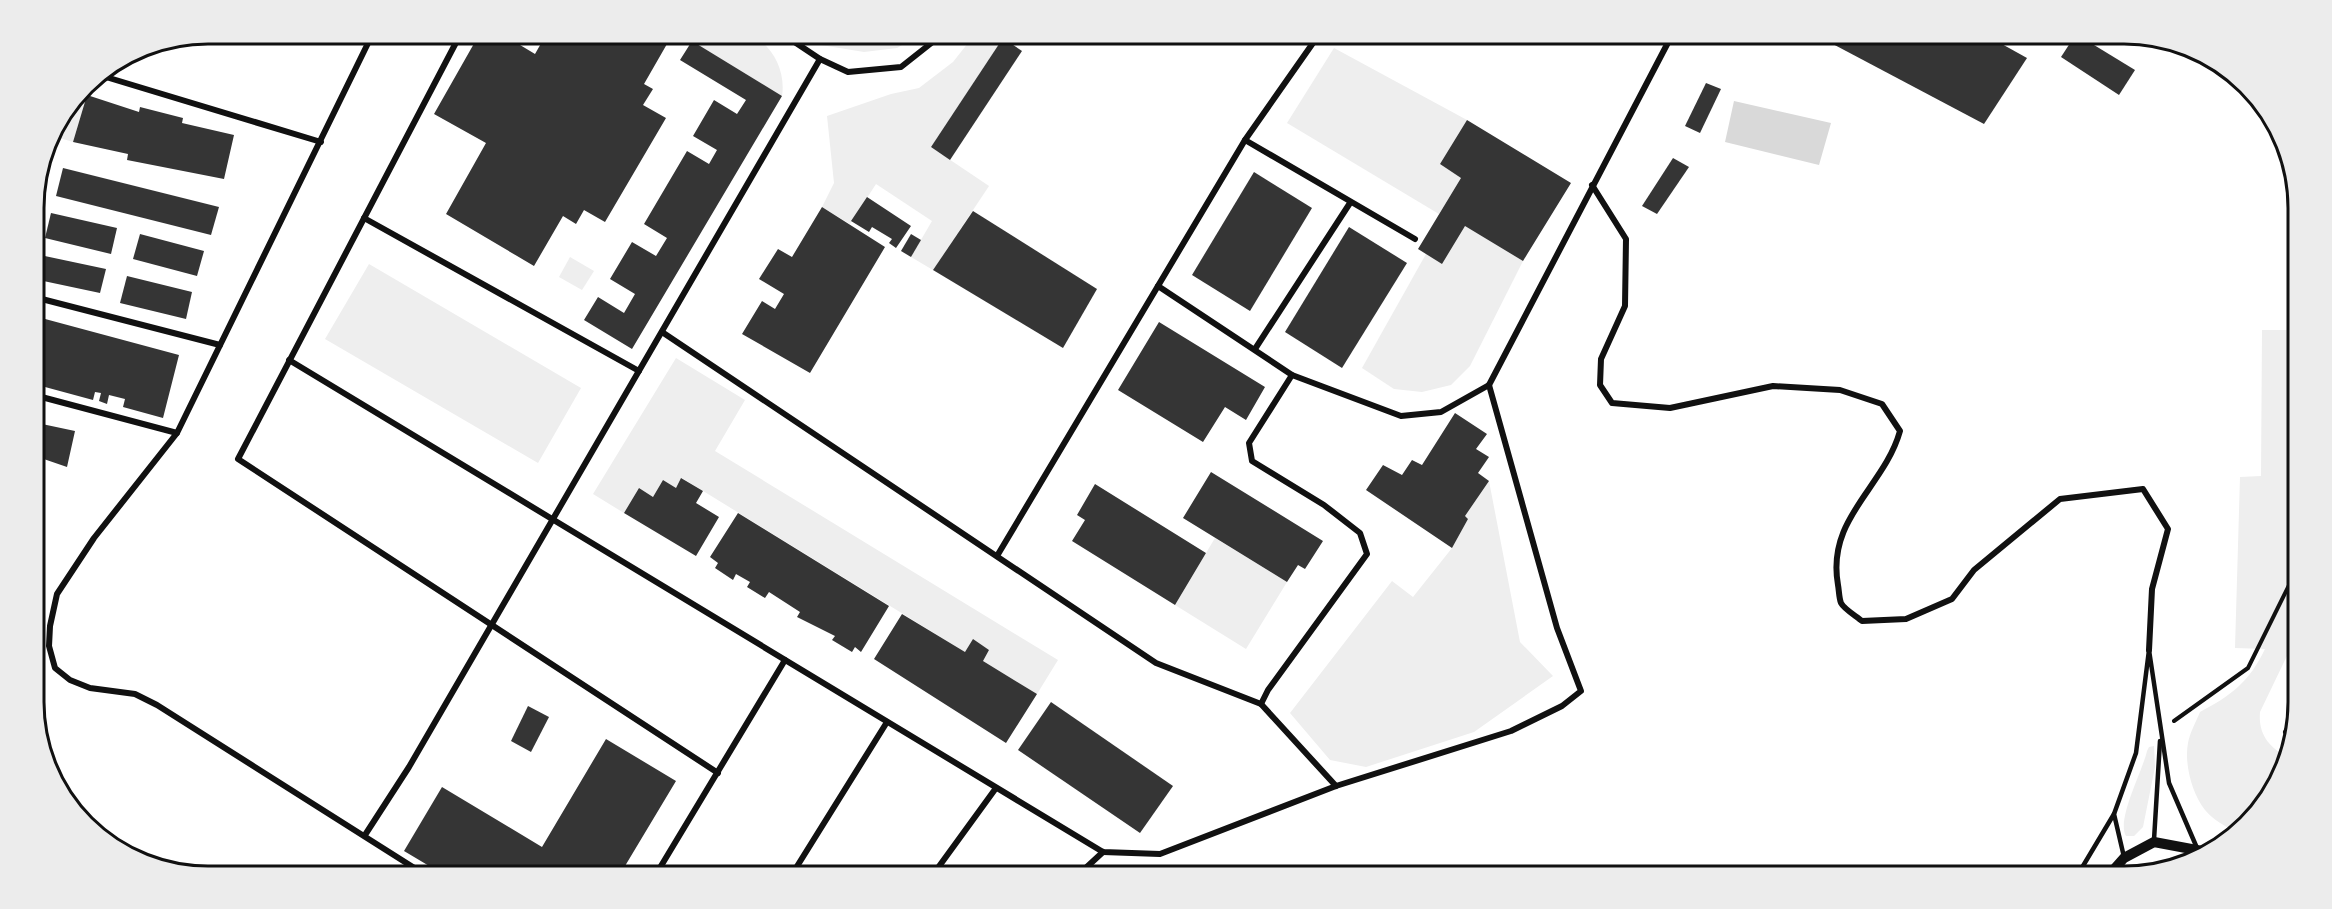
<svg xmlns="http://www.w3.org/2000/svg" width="2332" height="909" font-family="Mulish,sans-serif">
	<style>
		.green { fill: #eee }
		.water { fill: #d9d9d9 }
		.building { fill: #353535 }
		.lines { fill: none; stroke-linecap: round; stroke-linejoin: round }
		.path { stroke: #111; stroke-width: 4 }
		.service { stroke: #111; stroke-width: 4.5 }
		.minor { stroke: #111; stroke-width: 6 }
		.tertiary { stroke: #111; stroke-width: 10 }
		.rim { fill: none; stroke: #111; stroke-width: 3 }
	</style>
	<rect width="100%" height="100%" fill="#fff"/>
	<g class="green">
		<path d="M678,33C693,33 737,29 749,34C773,44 786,72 782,96Z"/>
		<polygon points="799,33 923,33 897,48 864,52 815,44"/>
		<polygon points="976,33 991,33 1003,38 931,147 989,186 933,270 911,257 932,221 876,184 850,224 822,207 834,183 827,116 891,94 919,88 953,62"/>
		<polygon points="1334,48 1467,120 1440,164 1461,178 1439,214 1287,123"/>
		<polygon points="80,93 87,95 73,142 50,135"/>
		<polygon points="1465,226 1523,261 1470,366 1451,385 1422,392 1394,389 1362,368 1426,254"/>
		<polygon points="570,257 594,271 582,290 559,277"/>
		<polygon points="369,264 581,388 538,463 325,339"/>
		<path d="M2262,330H2298L2299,631L2260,712C2258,736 2270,747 2289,759L2236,832C2225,826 2213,820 2205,810C2192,794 2184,763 2188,743C2190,732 2196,722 2200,712C2232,695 2249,682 2265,649L2235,648L2240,477L2261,476Z"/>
		<polygon points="676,358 745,400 715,451 1058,660 1037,694 983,661 989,650 973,640 965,652 682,478 676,488 663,480 653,497 639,488 624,513 593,494"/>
		<polygon points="1489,481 1520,642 1553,676 1474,732 1366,767 1330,760 1290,713 1392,581 1413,597 1452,548 1468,519 1465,516"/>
		<polygon points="1215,538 1287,582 1246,649 1175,605"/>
		<path d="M2154,746L2155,767L2143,827L2134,836H2126C2116,820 2143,770 2147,751L2149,747Z"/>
	</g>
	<polygon class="water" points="1734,101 1831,123 1819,165 1725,142"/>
	<g class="building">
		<polygon points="274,33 292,33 291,39"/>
		<polygon points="480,33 500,33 535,54 547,33 664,33 671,37 644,84 653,89 643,105 666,118 605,222 584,210 576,224 563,216 534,266 446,214 486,143 434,114"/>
		<polygon points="1812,33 1982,33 2027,58 1984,124"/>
		<polygon points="2076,34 2135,70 2119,95 2061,57"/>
		<polygon points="1003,38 1022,51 950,160 931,147"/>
		<polygon points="692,41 782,96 632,349 584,320 598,297 624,313 635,294 610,279 632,242 656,256 667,238 644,224 687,151 709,164 717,150 693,136 714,100 737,114 746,100 680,60"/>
		<polygon points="1706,83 1721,89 1700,133 1685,126"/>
		<polygon points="87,95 139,112 140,107 183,118 182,123 234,135 224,179 127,160 128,154 73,142"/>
		<polygon points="1467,120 1571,183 1523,261 1465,226 1442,264 1418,249 1461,178 1440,164"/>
		<polygon points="1673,158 1689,167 1657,214 1642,206"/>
		<polygon points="63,168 219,207 211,235 56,196"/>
		<polygon points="1254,172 1312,208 1250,311 1192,275"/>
		<polygon points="867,197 911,226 896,248 889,243 892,239 872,227 869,232 851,221"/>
		<polygon points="822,207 885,247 810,373 742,334 762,301 775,309 784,294 759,279 778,249 792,257"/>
		<polygon points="973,211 1097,289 1063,348 933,270"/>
		<polygon points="51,213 117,228 111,254 45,238"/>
		<polygon points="1349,227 1407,263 1342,368 1285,332"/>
		<polygon points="140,234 204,251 197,276 133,259"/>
		<polygon points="911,234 921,240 911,257 901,251"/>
		<polygon points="40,255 106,269 100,293 34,279"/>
		<polygon points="127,276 192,292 186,319 120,303"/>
		<polygon points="34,316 179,355 163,418 123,407 125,399 109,395 107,404 99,401 101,393 95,392 93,400 34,384"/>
		<polygon points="1159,322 1265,387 1246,420 1225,407 1203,442 1118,390"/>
		<polygon points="35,413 43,416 42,424 75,431 67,467 35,456"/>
		<polygon points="1455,413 1487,434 1476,449 1489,457 1478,473 1489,481 1465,516 1468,519 1452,548 1366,490 1383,465 1402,475 1412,460 1422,465"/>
		<polygon points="1211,472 1323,541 1305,569 1298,565 1287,582 1183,518"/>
		<polygon points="681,478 703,491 696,503 719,517 696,556 624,513 639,488 653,497 663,480 676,488"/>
		<polygon points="1095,484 1206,553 1175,605 1072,541 1085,520 1077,515"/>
		<polygon points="738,513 889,606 861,652 855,647 852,652 832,640 835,636 797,617 800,612 769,592 765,598 747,587 750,582 736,574 733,580 715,568 718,563 710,557"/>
		<polygon points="902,614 965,652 973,639 989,650 983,661 1037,694 1006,743 874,659"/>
		<polygon points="1051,702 1173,786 1140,833 1018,750"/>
		<polygon points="528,706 549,717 531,752 511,741"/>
		<polygon points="606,739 676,781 619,876 446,876 404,851 442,787 542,847"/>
	</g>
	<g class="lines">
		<polyline class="path" points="2174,721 2248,668 2299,565"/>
		<g class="service">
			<polyline points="2154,840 2160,741"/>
			<polyline points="2124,857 2114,814 2136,753 2149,650 2169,783 2197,848"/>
			<polyline points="2077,876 2114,814"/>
		</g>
		<g class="minor">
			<polyline points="373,33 177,433 94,538 57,594 50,626 49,646 55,668 70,680 90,688 135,694 157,705 427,876"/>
			<polyline points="461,33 238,459 718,773"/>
			<polyline points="781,33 820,59 848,72 901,67 944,33"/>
			<polyline points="96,74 321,142"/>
			<polyline points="1245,140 1415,239"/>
			<path d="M1592,185L1626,239L1625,306L1601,359L1600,385L1612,403L1670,408L1773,386L1840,390L1882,404L1900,431C1884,488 1826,518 1838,585C1839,590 1839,598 1841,603C1844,609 1856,616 1862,621L1906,619L1952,599L1974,570L2060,499L2143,489L2168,529L2152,589L2149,650"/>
			<polyline points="33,199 43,160"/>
			<polyline points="364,218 639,371"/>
			<polyline points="1158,286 1292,375 1401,416 1441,412 1489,385 1673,33"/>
			<polyline points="34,297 220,345"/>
			<polyline points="662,332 1156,663 1261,704 1336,786"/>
			<polyline points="1255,349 1350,203"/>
			<polyline points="289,360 1103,852 1160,854 1336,786 1511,731 1562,706 1581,691 1557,628 1489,385"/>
			<polyline points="34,395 177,433"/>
			<polyline points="997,556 1245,140 1320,33"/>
			<polyline points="1261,704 1268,690 1367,554 1360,533 1324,505 1252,461 1249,443 1292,375"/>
			<polyline points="2293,735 2286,732 2297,712"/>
			<polyline points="365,835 409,767 820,59"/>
			<polyline points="655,876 785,660"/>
			<polyline points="791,876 887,722"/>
			<polyline points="932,876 996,788"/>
			<polyline points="1077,876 1103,852"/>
		</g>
		<polyline class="tertiary" points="2108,876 2124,858 2154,842 2202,851"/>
	</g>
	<path d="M0 0H2332V909H0ZM208 44H2124A164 164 0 0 1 2288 208V702A164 164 0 0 1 2124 866H208A164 164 0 0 1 44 702V208A164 164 0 0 1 208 44Z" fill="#ececec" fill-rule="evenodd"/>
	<path class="rim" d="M208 44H2124A164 164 0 0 1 2288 208V702A164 164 0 0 1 2124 866H208A164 164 0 0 1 44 702V208A164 164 0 0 1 208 44Z"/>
</svg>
